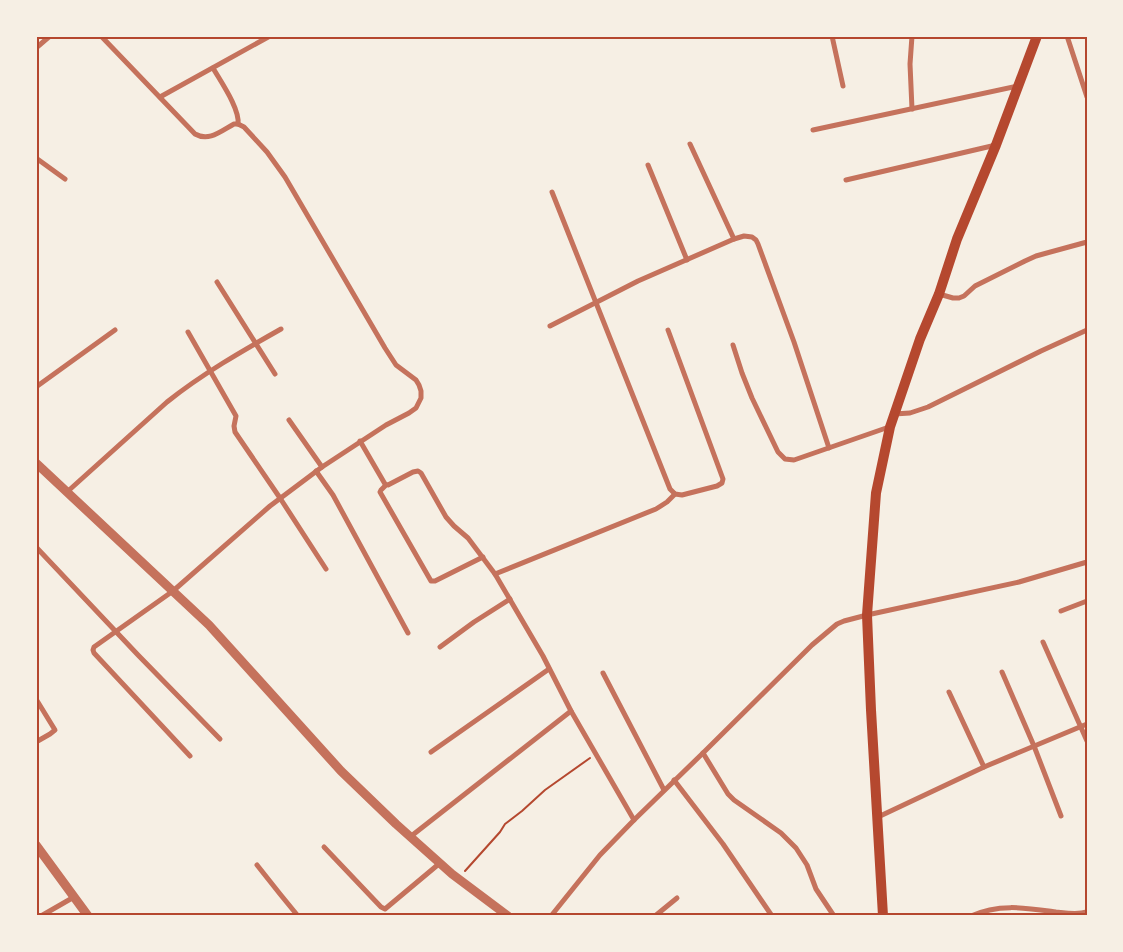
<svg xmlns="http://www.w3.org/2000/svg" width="1123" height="952" font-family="'Varela Round',sans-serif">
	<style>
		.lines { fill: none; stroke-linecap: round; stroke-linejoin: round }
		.path { stroke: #b5482f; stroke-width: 2 }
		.minor { stroke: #c5725c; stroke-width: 5 }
		.tertiary { stroke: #c5725c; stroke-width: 9 }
		.primary { stroke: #b5482f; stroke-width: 10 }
		.neatline { fill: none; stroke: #b5482f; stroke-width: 2 }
	</style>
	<rect width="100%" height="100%" fill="#f6efe4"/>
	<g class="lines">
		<polyline class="path" points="465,871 500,832 505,824 522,811 545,790 590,758"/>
		<g class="minor">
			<path d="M101,36L195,134C209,142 221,131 234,124H238L244,127L267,152L285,177L385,348L396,365L416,380L419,385L421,391V398L416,408L409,413L386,425L322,467L270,506L173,591L94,647L93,650L94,653L190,756"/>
			<polyline points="832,36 843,86"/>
			<polyline points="912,36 910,64 912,109"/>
			<polyline points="1067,36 1087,97"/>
			<polyline points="36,48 50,36"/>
			<path d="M213,68C221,82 240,109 238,124"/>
			<polyline points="160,97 270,36"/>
			<polyline points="813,130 1018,86"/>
			<polyline points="690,144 734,239"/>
			<polyline points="36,158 65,179"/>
			<polyline points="648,165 687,260"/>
			<polyline points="846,180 996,145"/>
			<polyline points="552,192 670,489 675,494 682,495 717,486 722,483 723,479 668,330"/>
			<polyline points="217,282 275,374"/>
			<polyline points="939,294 953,298 959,298 964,296 975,286 1025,261 1036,256 1087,242"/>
			<polyline points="550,326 638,281 734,239 744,236 752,237 756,240 758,244 794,342 829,448"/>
			<polyline points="188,332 236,416 234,426 235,432 280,498 326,569"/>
			<polyline points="733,345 742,373 752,398 778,452 785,459 794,460 889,427"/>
			<polyline points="36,387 115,330"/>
			<polyline points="894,414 910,413 928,407 1041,351 1087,330"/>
			<polyline points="289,420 322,467"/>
			<polyline points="360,441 385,484 388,485 413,472 418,471 421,473 446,517 454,526 468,538 495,574 543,656 571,711 634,820"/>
			<polyline points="316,471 333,495 408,633"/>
			<polyline points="386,485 381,490 380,492 431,581 435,581 483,557"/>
			<path d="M67,492L167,402C202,374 242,351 281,329"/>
			<polyline points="36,547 138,655 220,739"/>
			<polyline points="495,574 656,509 667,502 675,494"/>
			<polyline points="1061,611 1087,601"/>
			<polyline points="1043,642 1087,741"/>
			<polyline points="440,647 474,622 510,599"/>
			<polyline points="1002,672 1034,746 1061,816"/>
			<polyline points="603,673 664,790"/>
			<polyline points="949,692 984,767"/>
			<polyline points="36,699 55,730 50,734 36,742"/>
			<polyline points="431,752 549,669"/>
			<polyline points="703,753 728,794 734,800 781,833 796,848 807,865 816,889 834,916"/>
			<polyline points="674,780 723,844 772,916"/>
			<polyline points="878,817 984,767 1087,724"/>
			<polyline points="410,837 571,711"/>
			<polyline points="324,847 381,907 385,909 440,863"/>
			<polyline points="257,865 280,894 298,916"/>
			<polyline points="41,916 74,897"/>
			<polyline points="551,916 600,855 634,820 703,753 812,645 837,624 844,621 867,615 1019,582 1087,562"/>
			<polyline points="655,916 677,898"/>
			<path d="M971,916C999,903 1027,908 1056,912C1066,913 1077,915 1087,912"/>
		</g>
		<g class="tertiary">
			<polyline points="36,463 209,625 341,771 396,824 452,874 508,916"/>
			<polyline points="36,845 88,916"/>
		</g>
		<polyline class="primary" points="883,916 871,710 867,615 876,493 890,427 920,339 939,294 957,239 996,145 1037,36"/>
	</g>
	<rect width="1123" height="952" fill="none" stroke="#f6efe4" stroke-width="75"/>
	<rect x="38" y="38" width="1048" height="876" class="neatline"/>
</svg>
